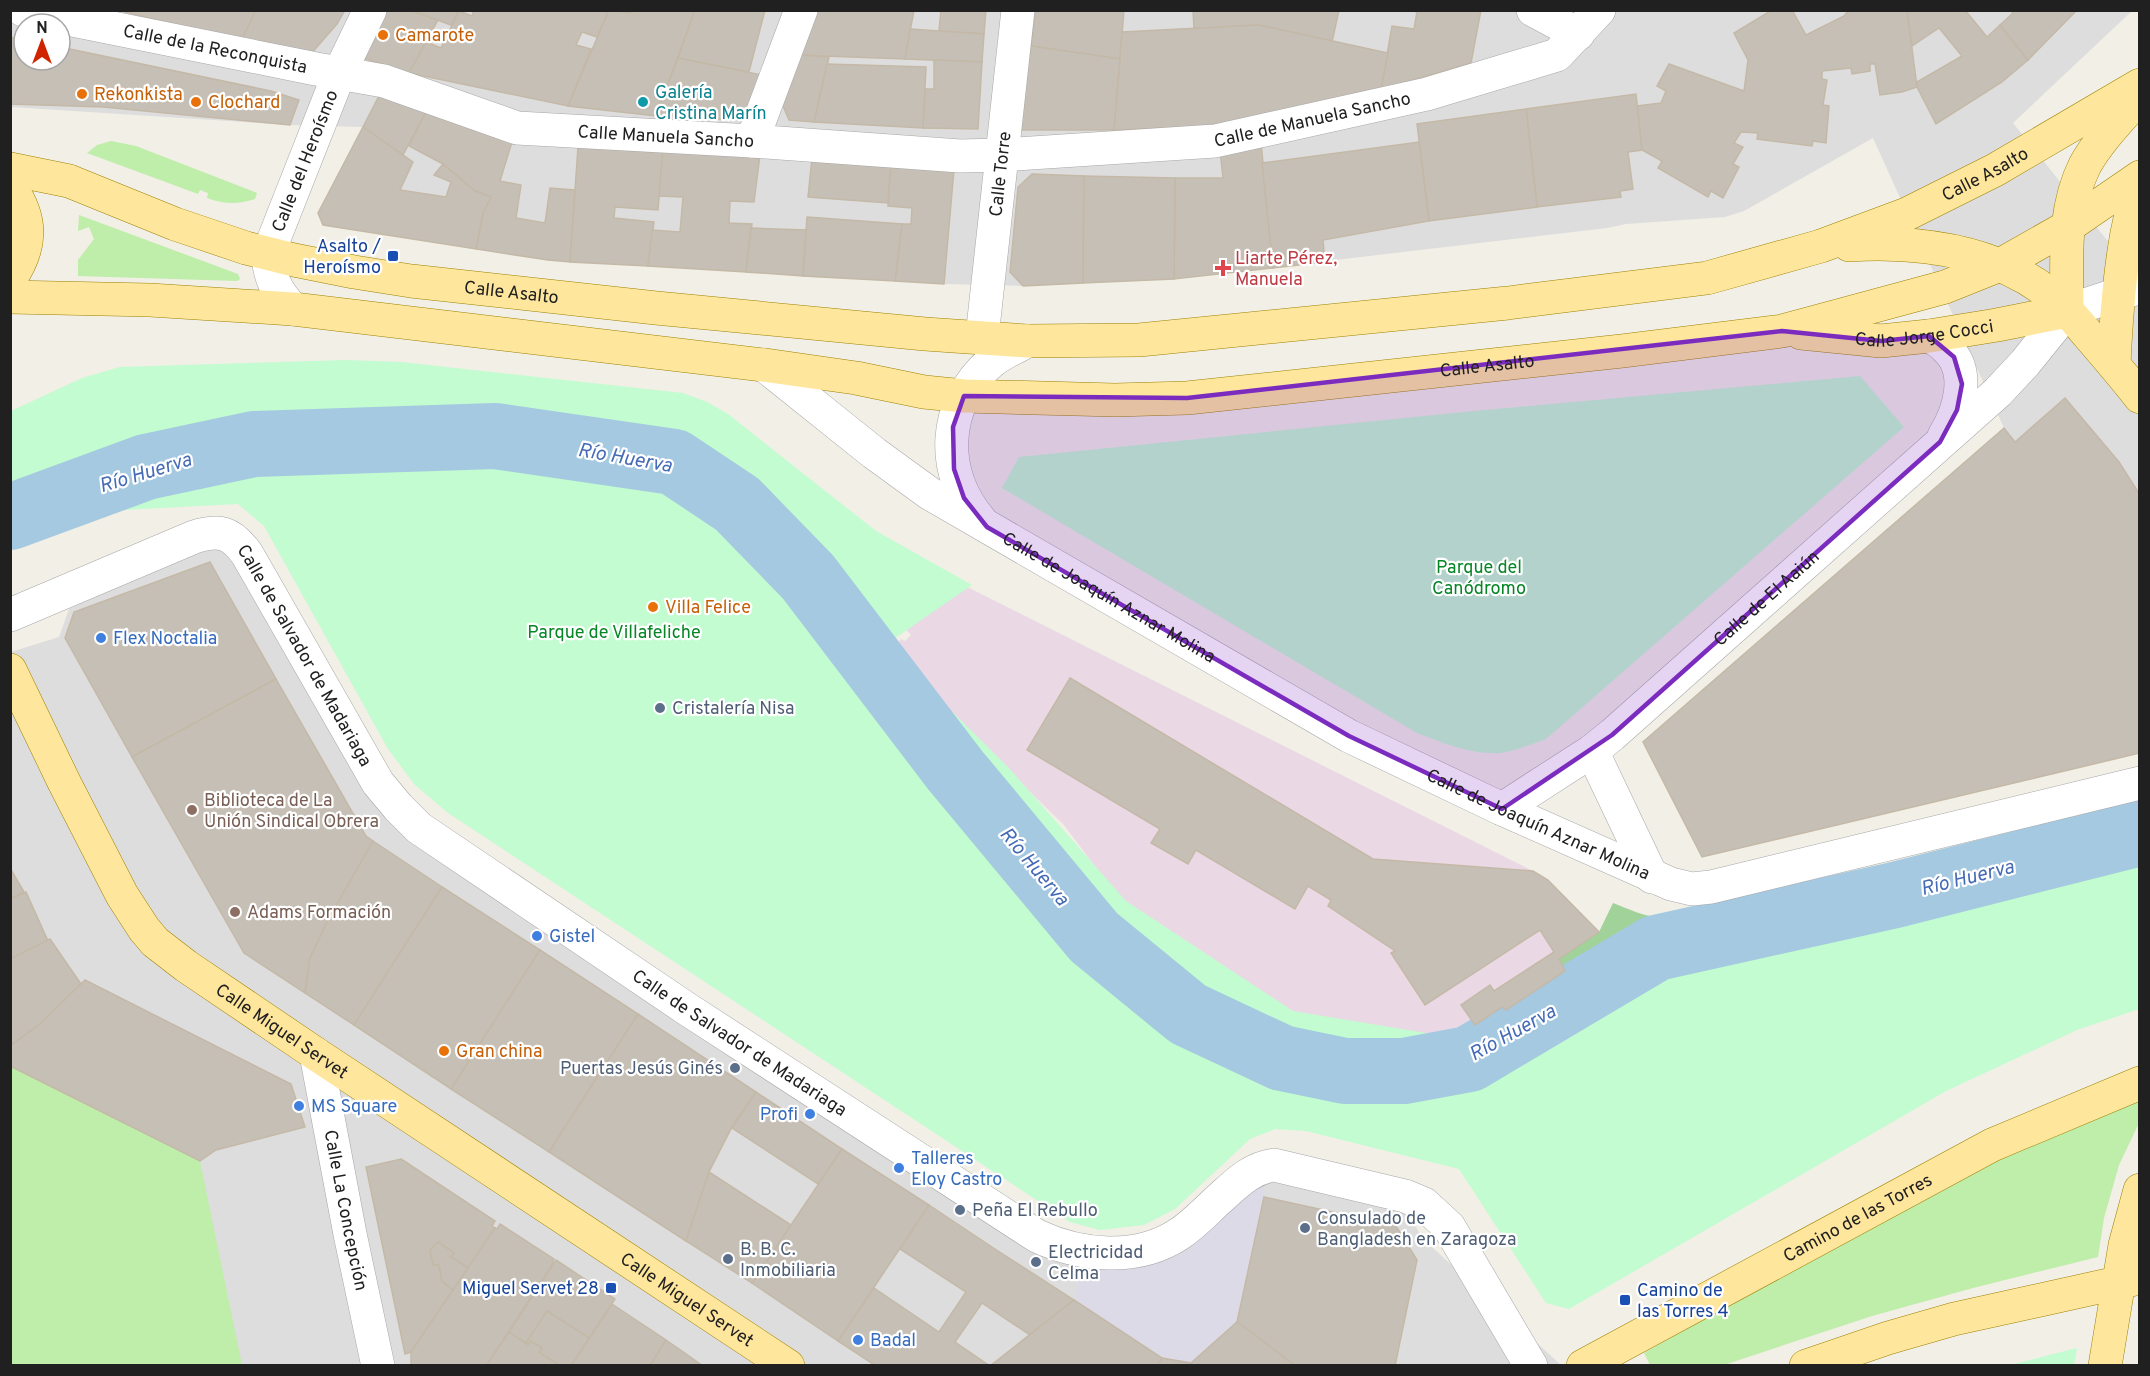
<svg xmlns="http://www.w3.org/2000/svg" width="2150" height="1376" font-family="Overpass,sans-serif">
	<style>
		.residential { fill: #dedddd; fill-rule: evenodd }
		.industrial { fill: #ead8e4 }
		.grass { fill: #bfedaa }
		.forest { fill: #a0d299 }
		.park { fill: #c2fcd0 }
		.plaza { fill: #dcdae7 }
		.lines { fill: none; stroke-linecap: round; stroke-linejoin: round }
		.river { stroke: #a4c9e1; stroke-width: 66 }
		.building { fill: #c6bfb5; stroke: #c4b9a7; stroke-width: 1.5 }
		.minor-casing { stroke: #a7a7a7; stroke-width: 34 }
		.major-casing { stroke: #9c8300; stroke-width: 34 }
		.minor { stroke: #fff; stroke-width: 33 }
		.major { stroke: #ffe69d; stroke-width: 33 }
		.marked { fill: #7b2cbf; fill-opacity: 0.2; stroke: #7b2cbf; stroke-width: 4.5; stroke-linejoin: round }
		.food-dot { fill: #e8710a; stroke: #fff; stroke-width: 2 }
		.culture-dot { fill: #0f9aa8; stroke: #fff; stroke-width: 2 }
		.transit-dot { fill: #1a4fb4; stroke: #fff; stroke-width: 2 }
		.health-dot { fill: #e0444e; stroke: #fff; stroke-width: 2 }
		.shop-dot { fill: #3f7fe0; stroke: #fff; stroke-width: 2 }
		.service-dot { fill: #5c6f8a; stroke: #fff; stroke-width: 2 }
		.education-dot { fill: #8d6e63; stroke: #fff; stroke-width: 2 }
		.labels { text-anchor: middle; stroke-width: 4.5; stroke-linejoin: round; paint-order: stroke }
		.food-label { font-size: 18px; fill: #c56008; stroke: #fff; text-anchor: start }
		.street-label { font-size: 18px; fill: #202020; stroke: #fff }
		.culture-label { font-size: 18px; fill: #0d838f; stroke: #fff; text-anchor: start }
		.transit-label { font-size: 18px; fill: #164399; stroke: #fff; text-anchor: end }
		.health-label { font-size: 18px; fill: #be3a42; stroke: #fff; text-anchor: start }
		.park-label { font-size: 18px; fill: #068627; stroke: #fff }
		.shop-label { font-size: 18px; fill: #366cbe; stroke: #fff; text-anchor: start }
		.service-label { font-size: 18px; fill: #4e5e75; stroke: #fff; text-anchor: start }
		.education-label { font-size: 18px; fill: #785e54; stroke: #fff; text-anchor: start }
		.water-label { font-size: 20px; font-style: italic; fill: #466bb6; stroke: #fff }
	</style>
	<rect width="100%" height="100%" fill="#f1efe6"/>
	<g class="residential">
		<path d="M10,11H2132L2013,123L2139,280V732L1702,857L1643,742L2004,428L1873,138L1744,211L1725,217L1626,224L1607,228L1174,279L1023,286L944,284L548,260L323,225L318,213L362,127L290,125L11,107ZM24,24H60V60H24Z"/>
		<polygon points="207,540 233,550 383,808 1169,1320 1261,1178 1403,1202 1422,1238 1561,1365 11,1366 11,652 59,637 69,609"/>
	</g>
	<polygon class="industrial" points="963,585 1533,871 1548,880 1599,932 1559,959 1565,971 1506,1010 1473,1026 1381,1046 1381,1051 1156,948 1064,825 891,657 890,652 901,639 905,641 911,635 901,624"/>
	<g class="grass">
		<path d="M111,141L136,146L257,193L255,199C237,205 224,204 207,198L208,193L200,190L198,194L87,153L97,145Z"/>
		<polygon points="79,215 238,274 240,279 237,281 78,276 78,260 94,239 89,227 78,231"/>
		<polygon points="10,1066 200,1161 242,1365 11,1365"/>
		<polygon points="2139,1098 2139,1123 2119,1165 2104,1218 2098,1257 1973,1288 1872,1316 1724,1365 1650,1365 1644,1353 2010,1146"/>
	</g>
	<path class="forest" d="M2139,816V882L1491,1164L1436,1034L1475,1025L1502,1007L1506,1010L1565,971L1559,959L1599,932L1613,903C1628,909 1646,917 1662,918C1681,919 1700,914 1718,909L1720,916Z"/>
	<g class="park">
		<polygon points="347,360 401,362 683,393 707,402 728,414 876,531 972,585 885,645 1009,768 1126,901 1293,1011 1444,1036 1469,1058 1656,948 1895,895 2139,833 2139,1009 2077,1030 1946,1091 1569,1309 1546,1303 1459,1169 1306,1131 1275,1129 1250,1139 1175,1209 1144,1225 1100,1230 1070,1222 448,813 414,784 388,749 264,526 238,504 27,515 11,480 11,411 82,378 120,367"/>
		<path d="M1860,376L1904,427L1546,739C1532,744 1515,751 1500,753C1471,755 1443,743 1417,733L1002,488L1019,457L1474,411Z"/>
		<polygon points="2077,1348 2074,1365 2010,1365"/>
	</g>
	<polygon class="plaza" points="1265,1166 1264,1197 1237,1322 1191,1363 1162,1358 1074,1300 1086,1251 1115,1253"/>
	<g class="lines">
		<polyline class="river" points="10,517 146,467 254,444 495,436 674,462 737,504 808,577 955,770 1094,937 1188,1014 1282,1058 1345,1071 1404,1071 1469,1059 1656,948 1895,895 2140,833"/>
	</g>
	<g class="building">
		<polygon points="126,10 256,10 241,41 125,12"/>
		<polygon points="256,10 345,10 337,24 310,55 241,41"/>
		<polygon points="384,10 410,10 438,20 409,73 363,58"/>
		<polygon points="410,10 459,10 451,25"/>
		<polygon points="474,10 609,10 597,37 582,32 576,45 591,49 568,106 409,73 426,42 441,48 459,11 472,16"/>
		<polygon points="609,10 630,13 631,10 695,10 656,116 568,106"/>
		<polygon points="695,10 765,10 749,72 678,58"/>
		<polygon points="808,10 914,10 905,59 797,55"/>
		<polygon points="941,10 986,10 984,34 939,31"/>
		<polygon points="1036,10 1124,10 1120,59 1031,46"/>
		<polygon points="1193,10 1339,10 1332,42 1259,25 1194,29"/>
		<polygon points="1408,10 1481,10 1471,63 1381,89 1392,26 1414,29 1417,12"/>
		<polygon points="1772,10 1792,10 1806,35 1844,16 1849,10 1907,10 1917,87 1902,92 1880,95 1875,64 1870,64 1870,71 1852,74 1851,68 1822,71 1822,79 1827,80 1823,105 1829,106 1826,143 1813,141 1812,146 1757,139 1758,133 1741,132 1734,143 1743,147 1733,164 1739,167 1723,198 1711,191 1708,197 1658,168 1662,161 1642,150 1637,106 1661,103 1666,91 1657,86 1669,64 1744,91 1748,60 1734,33"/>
		<polygon points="1907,10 1965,10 1987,37 2000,25 2028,60 2002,82 1936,124 1917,87 1917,82 1962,56 1939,28 1912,46"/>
		<polygon points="2011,10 2077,10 2028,60 2000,25 2013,13"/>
		<polygon points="1259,25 1388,53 1381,89 1236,125 1114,130 1122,32"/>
		<polygon points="910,29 984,34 982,62 905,59"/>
		<polygon points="10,37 24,40 24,60 60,60 60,47 271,91 299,100 290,125 103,107 10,104"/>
		<polygon points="1031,46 1120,59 1114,130 1017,130"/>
		<polygon points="797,55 829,57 814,122 789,120 781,101"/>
		<polygon points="678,58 766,76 753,121 656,116"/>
		<polygon points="934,60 982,62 978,129 923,128 925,89 934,89"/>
		<polygon points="827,64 926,67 923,128 814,122"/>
		<polygon points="382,90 427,110 403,155 363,127"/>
		<polygon points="1636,94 1642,150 1628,152 1633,189 1620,191 1621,197 1537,207 1526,109"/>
		<polygon points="1526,109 1537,207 1429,221 1417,124"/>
		<polygon points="427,110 512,142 500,181 521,185 516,218 545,223 550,188 575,190 570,262 548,260 476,249 483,213 491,197 475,191 443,164 409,146"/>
		<polygon points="363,127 413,162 400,190 446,197 451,182 434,175 443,164 475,191 491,197 483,213 476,249 323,225 318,213"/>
		<polygon points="1261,142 1273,268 1174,279 1175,178 1223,178 1220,150"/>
		<polygon points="1419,142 1429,221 1323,240 1325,262 1273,268 1262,163"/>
		<polygon points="578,147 663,149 658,210 615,207 614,218 654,222 648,266 570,262"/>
		<polygon points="663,149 760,155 754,202 730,201 729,223 752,224 746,272 648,266 652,230 680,232 683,197 659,196"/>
		<polygon points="812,158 891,164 888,203 808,197"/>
		<polygon points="891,164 954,169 944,284 895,281 902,224 911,224 912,208 888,206"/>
		<polygon points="1032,174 1084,176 1083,283 1023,286 1010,272 1018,187"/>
		<polygon points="1084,176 1175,178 1174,279 1083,283"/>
		<polygon points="807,217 902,224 895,281 803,276"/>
		<polygon points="751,228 806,230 803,276 746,272"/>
		<polygon points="2065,398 2119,462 2140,495 2140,753 1702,857 1643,742 2004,428 2015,442"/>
		<polygon points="210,562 276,679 132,757 65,638 74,612"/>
		<polygon points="1070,678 1373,859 1533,871 1548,880 1599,932 1559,959 1565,971 1506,1010 1502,1007 1475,1025 1461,1005 1490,985 1494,991 1554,952 1540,930 1425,1005 1391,953 1395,951 1328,906 1331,900 1308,886 1295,909 1196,850 1188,864 1151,843 1160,829 1027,750"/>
		<polygon points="276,679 366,836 373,841 329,918 310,958 305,993 244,953 132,757"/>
		<polygon points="373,841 442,887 354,1025 305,993 310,958 329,918"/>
		<polygon points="10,868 24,892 10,899"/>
		<polygon points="442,887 540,950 451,1089 354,1025"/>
		<polygon points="26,892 48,941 10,959 10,899"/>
		<polygon points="50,939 81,984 41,1023 10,1046 10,959"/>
		<polygon points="540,950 638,1014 549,1152 451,1089"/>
		<polygon points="85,980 291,1084 305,1127 216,1150 200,1161 10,1066 10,1046 41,1023"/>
		<polygon points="638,1014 756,1092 732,1127 709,1172 686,1241 549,1152"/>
		<polygon points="756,1092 842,1149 818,1184 732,1128"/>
		<polygon points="842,1149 929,1205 838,1341 752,1283"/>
		<polygon points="401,1159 495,1221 492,1226 495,1228 468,1268 451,1257 454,1253 438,1242 430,1250 433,1265 439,1265 442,1281 453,1290 411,1352 405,1354 366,1167"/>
		<polygon points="709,1172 791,1225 752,1283 686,1241"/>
		<polygon points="1264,1197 1396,1226 1417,1260 1395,1366 1295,1366 1237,1322"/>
		<polygon points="929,1205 995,1249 1074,1300 1030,1335 982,1303 955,1342 990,1366 876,1366 838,1341 874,1288 939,1332 966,1292 900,1249"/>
		<polygon points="500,1224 554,1259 552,1265 486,1366 411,1366 411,1352 495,1228 497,1229"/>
		<polygon points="438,1242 454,1253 451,1257 468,1268 453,1290 442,1281 439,1265 433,1265 430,1250"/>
		<polygon points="556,1260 615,1299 589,1338 547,1311 526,1343 509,1332"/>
		<polygon points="1074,1300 1162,1358 1157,1366 990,1366"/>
		<polygon points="612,1304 666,1340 650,1366 571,1366"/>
		<polygon points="547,1311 589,1338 571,1366 560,1366 539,1352 542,1348 531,1341 528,1345 526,1343"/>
		<polygon points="1237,1322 1254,1334 1295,1366 1192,1366 1191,1363"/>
		<polygon points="509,1332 528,1345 531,1341 542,1348 539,1352 560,1366 486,1366"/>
		<polygon points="666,1340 682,1351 703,1366 650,1366"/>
		<polygon points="1162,1358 1191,1363 1192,1366 1157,1366"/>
	</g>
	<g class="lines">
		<defs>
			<g id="minor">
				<path id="s1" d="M23,10L316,69L384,81L517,128L752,141L960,156L1001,155L1215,141L1427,94L1557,55L1599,10"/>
				<polyline points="1533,10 1578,34"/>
				<polyline points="752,141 801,10"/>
				<path id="s2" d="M293,309C277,293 269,277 268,254L339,74L370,10"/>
				<path d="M1929,336C1934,339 1941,342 1945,347C1972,370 1960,410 1944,436"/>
				<path id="s3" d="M982,337L1018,10"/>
				<path id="s4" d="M764,365L874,453L929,493L1349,736L1502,809L1671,884L1692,889L1711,887L2140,783"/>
				<path d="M981,521C939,473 942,404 991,362C1002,353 1015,348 1027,341"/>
				<path id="s5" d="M10,615L194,537C220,529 231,532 247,554L378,783L398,807L419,828L687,1009L1037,1236C1080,1256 1137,1262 1179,1234C1193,1225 1204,1213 1217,1201C1234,1186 1250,1168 1274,1165L1405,1196L1424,1204L1449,1227L1531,1366"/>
				<polyline points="1592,751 1652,877"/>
				<path id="s6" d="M1502,809L1592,751L1612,735L1998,392L2025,363L2067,311L2140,287"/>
				<path id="s7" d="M316,1054L350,1234L378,1366"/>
			</g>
			<g id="major">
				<path id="s8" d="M10,169L69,181L175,224L246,248L294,260L354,272L411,281L656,308L925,334L1027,341L1139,340L1508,303L1707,278L1821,246L1907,214L1995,170L2140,85"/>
				<path d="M10,187C33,219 32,247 10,279"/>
				<path d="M1849,245C1916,241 1990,250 2046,291C2060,301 2072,316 2084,330C2103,352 2122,374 2140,397"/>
				<path id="s9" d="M10,297L150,300L293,309L764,365L856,378L924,392L964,396L1115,400L1187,398L1622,351L1782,331L1945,287L2000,265L2067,227L2140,177"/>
				<path d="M2067,311C2067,261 2062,211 2085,165C2099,140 2121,118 2140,96"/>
				<path id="s10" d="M1801,333L1881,341L1929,336L1997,325L2067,311"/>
				<path d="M2114,364C2116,320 2119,277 2127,233C2131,216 2133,199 2140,183"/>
				<path id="s11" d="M10,670L64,782L122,895L144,929L155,942L186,966L316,1054L788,1366"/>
				<path id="s12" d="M1583,1366L1992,1145L2140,1083"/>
				<polyline points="1806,1366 1888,1338 1954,1319 2140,1278"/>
				<polyline points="2105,1366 2125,1245 2140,1190"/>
			</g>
		</defs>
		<use href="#minor" class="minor-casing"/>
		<use href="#major" class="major-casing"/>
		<use href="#minor" class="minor"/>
		<use href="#major" class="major"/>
	</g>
	<path class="marked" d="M1782,331L1881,341L1929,336L1954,357L1962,384L1957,410L1940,442L1612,735L1502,809L1349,736L987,527L964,498L954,469L953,427L964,396L1187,398Z"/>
	<g class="food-dot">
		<circle cx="383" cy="35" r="6"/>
		<circle cx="82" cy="94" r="6"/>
		<circle cx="196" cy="102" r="6"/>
		<circle cx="653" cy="607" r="6"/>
		<circle cx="444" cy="1051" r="6"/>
	</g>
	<circle class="culture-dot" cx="643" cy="102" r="6"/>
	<g class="transit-dot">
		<rect x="387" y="250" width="12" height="12" rx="3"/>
		<rect x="605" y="1282" width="12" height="12" rx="3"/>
		<rect x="1619" y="1294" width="12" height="12" rx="3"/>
	</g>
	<path class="health-dot" d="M1220 259h6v6h6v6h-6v6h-6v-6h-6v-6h6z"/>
	<g class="shop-dot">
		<circle cx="101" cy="638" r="6"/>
		<circle cx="537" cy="936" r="6"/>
		<circle cx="299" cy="1106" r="6"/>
		<circle cx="810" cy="1114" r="6"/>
		<circle cx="899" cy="1168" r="6"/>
		<circle cx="858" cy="1340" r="6"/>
	</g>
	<g class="service-dot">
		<circle cx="660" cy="708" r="6"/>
		<circle cx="735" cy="1068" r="6"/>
		<circle cx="960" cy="1210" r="6"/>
		<circle cx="1305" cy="1228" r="6"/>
		<circle cx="728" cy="1259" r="6"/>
		<circle cx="1036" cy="1262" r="6"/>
	</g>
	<g class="education-dot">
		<circle cx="192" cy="810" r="6"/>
		<circle cx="235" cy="912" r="6"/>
	</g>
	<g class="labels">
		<g class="food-label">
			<text x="395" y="41">Camarote</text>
			<text x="94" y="100">Rekonkista</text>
			<text x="208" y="108">Clochard</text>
			<text x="665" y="613">Villa Felice</text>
			<text x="456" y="1057">Gran china</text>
		</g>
		<g class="street-label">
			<text dy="6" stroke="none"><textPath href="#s1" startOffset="196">Calle de la Reconquista</textPath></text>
			<text dy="6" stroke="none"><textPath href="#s1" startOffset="1308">Calle de Manuela Sancho</textPath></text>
			<text dy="6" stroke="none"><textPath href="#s1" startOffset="658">Calle Manuela Sancho</textPath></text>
			<text dy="6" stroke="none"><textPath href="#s2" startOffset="162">Calle del Heroísmo</textPath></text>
			<text dy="6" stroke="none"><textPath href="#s3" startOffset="164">Calle Torre</textPath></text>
			<text dy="6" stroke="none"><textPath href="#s8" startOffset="2018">Calle Asalto</textPath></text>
			<text dy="6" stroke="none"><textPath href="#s8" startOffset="519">Calle Asalto</textPath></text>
			<text dy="6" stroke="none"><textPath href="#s10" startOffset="124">Calle Jorge Cocci</textPath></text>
			<text dy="6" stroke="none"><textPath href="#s9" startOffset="1485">Calle Asalto</textPath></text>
			<text dy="6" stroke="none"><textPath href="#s6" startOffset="339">Calle de El Aaiún</textPath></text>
			<text dy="6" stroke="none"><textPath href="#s4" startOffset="417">Calle de Joaquín Aznar Molina</textPath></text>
			<text dy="6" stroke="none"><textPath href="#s5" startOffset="378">Calle de Salvador de Madariaga</textPath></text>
			<text dy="6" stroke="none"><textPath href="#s4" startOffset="903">Calle de Joaquín Aznar Molina</textPath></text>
			<text dy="6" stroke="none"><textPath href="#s11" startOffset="464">Calle Miguel Servet</textPath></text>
			<text dy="6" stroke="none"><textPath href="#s5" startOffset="972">Calle de Salvador de Madariaga</textPath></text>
			<text dy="6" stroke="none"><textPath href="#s7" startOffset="159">Calle La Concepción</textPath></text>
			<text dy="6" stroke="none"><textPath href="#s12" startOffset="312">Camino de las Torres</textPath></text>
			<text dy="6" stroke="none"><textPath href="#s11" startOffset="950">Calle Miguel Servet</textPath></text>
		</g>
		<g class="culture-label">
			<text x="655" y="98">Galería<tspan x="655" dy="21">Cristina Marín</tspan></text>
		</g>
		<g class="transit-label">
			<text x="381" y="252">Asalto /<tspan x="381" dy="21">Heroísmo</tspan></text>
			<text x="599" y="1294">Miguel Servet 28</text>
			<text x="1637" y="1296" text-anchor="start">Camino de<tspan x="1637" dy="21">las Torres 4</tspan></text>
		</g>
		<g class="health-label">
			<text x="1235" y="264">Liarte Pérez,<tspan x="1235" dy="21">Manuela</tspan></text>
		</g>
		<g class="park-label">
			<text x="1479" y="573">Parque del<tspan x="1479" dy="21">Canódromo</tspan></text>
			<text x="614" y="638">Parque de Villafeliche</text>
		</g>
		<g class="shop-label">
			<text x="113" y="644">Flex Noctalia</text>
			<text x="549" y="942">Gistel</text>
			<text x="311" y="1112">MS Square</text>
			<text x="798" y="1120" text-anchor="end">Profi</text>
			<text x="911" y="1164">Talleres<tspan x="911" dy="21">Eloy Castro</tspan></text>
			<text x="870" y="1346">Badal</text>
		</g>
		<g class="service-label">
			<text x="672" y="714">Cristalería Nisa</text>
			<text x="723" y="1074" text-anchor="end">Puertas Jesús Ginés</text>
			<text x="972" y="1216">Peña El Rebullo</text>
			<text x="1317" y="1224">Consulado de<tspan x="1317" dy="21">Bangladesh en Zaragoza</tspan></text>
			<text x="740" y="1255">B. B. C.<tspan x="740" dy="21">Inmobiliaria</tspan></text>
			<text x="1048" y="1258">Electricidad<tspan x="1048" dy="21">Celma</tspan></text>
		</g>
		<g class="education-label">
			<text x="204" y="806">Biblioteca de La<tspan x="204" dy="21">Unión Sindical Obrera</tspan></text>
			<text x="247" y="918">Adams Formación</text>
		</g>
		<g class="water-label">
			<text transform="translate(625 457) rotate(10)" y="7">Río Huerva</text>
			<text transform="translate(145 472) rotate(-17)" y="7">Río Huerva</text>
			<text transform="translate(1035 866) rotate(50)" y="7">Río Huerva</text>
			<text transform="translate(1967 877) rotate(-14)" y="7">Río Huerva</text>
			<text transform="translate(1512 1032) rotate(-29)" y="7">Río Huerva</text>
		</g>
	</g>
	<rect width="2150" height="1376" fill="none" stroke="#202020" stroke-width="24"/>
	<g transform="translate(42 42)"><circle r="28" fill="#ffffff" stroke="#a6a6a6" stroke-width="1.5"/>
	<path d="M0-4.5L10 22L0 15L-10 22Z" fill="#d02400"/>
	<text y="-9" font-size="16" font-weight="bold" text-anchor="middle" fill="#202020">N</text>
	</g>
</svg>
